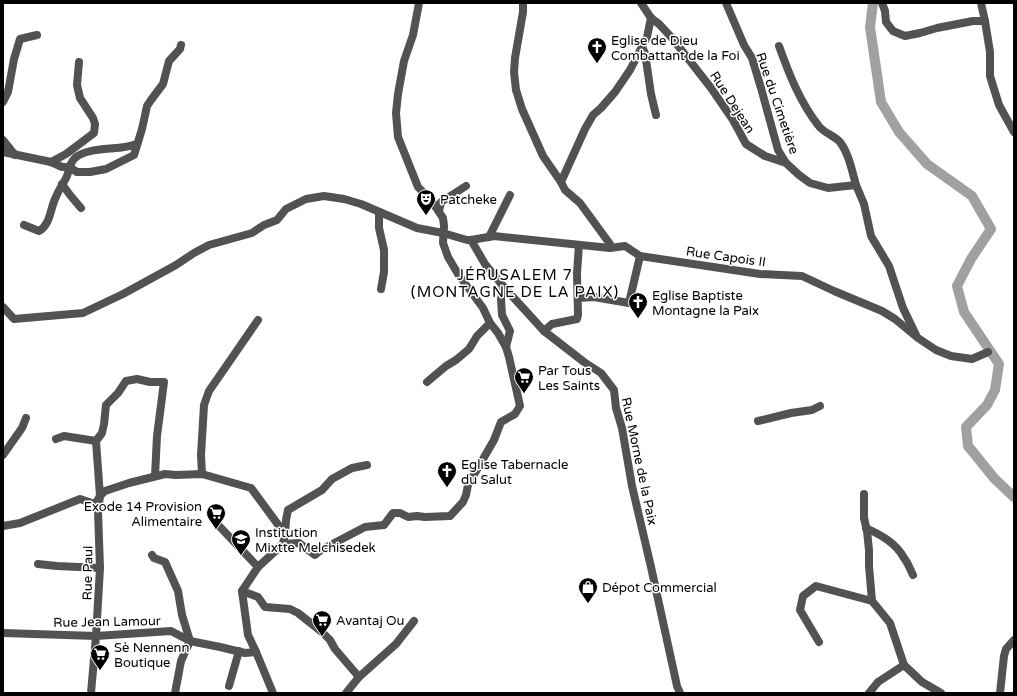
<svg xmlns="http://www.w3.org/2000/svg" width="1017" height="696" font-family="'Varela Round',sans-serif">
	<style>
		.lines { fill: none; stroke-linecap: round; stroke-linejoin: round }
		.canal { stroke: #a0a0a0; stroke-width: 10 }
		.street { stroke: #525252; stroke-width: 8 }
		.labels { text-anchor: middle; stroke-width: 3; stroke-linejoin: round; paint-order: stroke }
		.poi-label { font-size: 13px; fill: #000; stroke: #fff; text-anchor: start }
		.street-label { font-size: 13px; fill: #000; stroke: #fff }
		.quarter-label { font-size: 15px; letter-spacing: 1px; fill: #000; stroke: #fff }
	</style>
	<rect width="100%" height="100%" fill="#fff"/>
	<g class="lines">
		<polyline class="canal" points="873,3 870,27 881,102 899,132 927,164 972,196 991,229 971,259 957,286 964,312 999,364 995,390 987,405 966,427 968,446 994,478 1014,497"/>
		<g class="street">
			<polyline points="419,3 413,35 404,61 398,94 396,113 398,137 418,187 431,200 443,218 444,226 443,243 448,257 458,274 483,308 490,323 498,333 506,347"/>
			<polyline points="523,3 523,12 515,58 514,72 516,90 522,109 543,156 561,182"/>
			<polyline points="641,3 651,18 659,24 672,38 711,88 733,120 746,144 765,156 786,163"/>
			<polyline points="726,3 744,45 752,58 761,88 778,150 786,163 799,175 810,183 828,188 856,185 864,204 871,236 889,266 903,308 916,335"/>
			<polyline points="882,3 885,11 886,22 893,31 905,36 920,33 937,28 973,21 985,21"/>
			<polyline points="981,3 985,21 990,52 990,76 999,105 1014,132"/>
			<path d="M779,46C789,74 800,102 818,125C823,133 834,135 840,142C849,154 852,171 856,185"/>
			<polyline points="642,47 645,53 651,94 656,115"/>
			<polyline points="3,102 8,92 14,59 20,39 37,35"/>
			<polyline points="3,140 15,155"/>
			<polyline points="3,152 51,162 62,167 69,167 77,172 90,172 106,169 134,155 142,129 147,106 151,100 163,84 169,61 180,49 181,45"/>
			<polyline points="51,162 66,154 94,133 95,124 93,118 80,98 77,85 79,62"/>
			<polyline points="62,184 70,195 81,208"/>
			<polyline points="439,211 441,202 466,186"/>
			<polyline points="379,212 379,228 384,250 384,272 381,289"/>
			<path d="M24,225L39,231C50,225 50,210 55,199C57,194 59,190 62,185C63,183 64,182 65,180C70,173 67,166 75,158C88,146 120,151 137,144"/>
			<polyline points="489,237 510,195"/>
			<polyline points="471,240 485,264 503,286 544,331 584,362 601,373 614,390 616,408 622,428 632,486 651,567 677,686 680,693"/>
			<polyline points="610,248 610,244 580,203 565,190 561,182 585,129 593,115 601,108 615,92 630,70 647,37 651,18"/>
			<polyline points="578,298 594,297 629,303 640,256"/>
			<polyline points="3,307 14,319 83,313 123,294 176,265 194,253 209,245 252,233 264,225 277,220 286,209 306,199 324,196 344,199 361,204 417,228 443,233 467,240 471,240 494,236 610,248 625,246 640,256 760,274 802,276 834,291 882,311 895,319 918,338 936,350 951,356 972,359 988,352"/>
			<polyline points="544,331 552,324 577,319 578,315 577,273 579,245"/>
			<polyline points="427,382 446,366 456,360 469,349 477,336 490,323"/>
			<polyline points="758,421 791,413 812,410 820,406"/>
			<polyline points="56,439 64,436 96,441"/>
			<polyline points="3,455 22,428 26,418"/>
			<polyline points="202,474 201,455 204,405 209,391 258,320"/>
			<polyline points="864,494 864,518 867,531 869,550 869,566 872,601 890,623 904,665 922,682 941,693"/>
			<polyline points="3,526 20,523 80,499 92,503 96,503 100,496 105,491 129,483 165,474 176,475 202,474 251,488 285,534 283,544 299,543 315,555 321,550 365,527 384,525 393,513 400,513 408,517 417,516 425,517 450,516 463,502 466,495 468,485 494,440 501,422 515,414 520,406 509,357 506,347 510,331 502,315 501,299 503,286"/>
			<polyline points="220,527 258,567"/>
			<path d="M866,528C881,535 896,543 904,558C908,563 910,569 913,575"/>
			<polyline points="285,534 286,520 288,510 322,490 332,479 352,468 367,465"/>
			<polyline points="152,555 154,558 165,562 178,591 182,615 190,641 181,661 175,693"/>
			<polyline points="38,564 57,566 100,568"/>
			<polyline points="242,591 258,597 265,607 290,609 298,613 322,632 330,640 335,649 359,677"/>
			<polyline points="3,633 96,636 171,631 190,641 220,647 245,653 256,652"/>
			<polyline points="819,642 800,610 803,596 816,586 872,601"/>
			<polyline points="229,686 239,651"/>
			<polyline points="91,693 96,636 100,568 98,511 100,496 96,441 102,433 104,424 106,405 118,393 126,381 137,379 150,382 164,382 157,436 155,476"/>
			<polyline points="273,693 256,652 248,635 242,591 258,567 283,544"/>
			<polyline points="346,693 359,677 396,644 414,621"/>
			<polyline points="869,693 878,682 904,665"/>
			<polyline points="1000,693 1004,656 1006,649 1014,640"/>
		</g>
	</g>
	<defs>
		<symbol id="church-pin" viewBox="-11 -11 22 30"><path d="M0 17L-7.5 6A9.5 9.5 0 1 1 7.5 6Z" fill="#000" stroke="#fff"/><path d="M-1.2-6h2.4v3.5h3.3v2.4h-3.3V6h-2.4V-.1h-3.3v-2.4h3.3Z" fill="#fff"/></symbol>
		<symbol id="theatre-pin" viewBox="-11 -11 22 30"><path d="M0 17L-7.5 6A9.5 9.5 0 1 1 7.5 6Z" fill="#000" stroke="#fff"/><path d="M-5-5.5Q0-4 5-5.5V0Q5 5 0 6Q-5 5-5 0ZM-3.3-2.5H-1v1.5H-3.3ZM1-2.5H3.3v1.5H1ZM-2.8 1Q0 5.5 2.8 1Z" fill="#fff"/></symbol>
		<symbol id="supermarket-pin" viewBox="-11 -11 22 30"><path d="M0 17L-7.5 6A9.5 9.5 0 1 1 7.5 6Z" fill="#000" stroke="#fff"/><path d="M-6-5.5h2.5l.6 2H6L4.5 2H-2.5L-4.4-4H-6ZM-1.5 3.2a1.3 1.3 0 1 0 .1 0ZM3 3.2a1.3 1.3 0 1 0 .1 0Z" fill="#fff"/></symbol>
		<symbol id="school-pin" viewBox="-11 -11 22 30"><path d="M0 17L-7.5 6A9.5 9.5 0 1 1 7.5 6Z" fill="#000" stroke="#fff"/><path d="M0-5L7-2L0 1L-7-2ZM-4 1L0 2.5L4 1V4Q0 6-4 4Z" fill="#fff"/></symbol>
		<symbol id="shop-pin" viewBox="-11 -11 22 30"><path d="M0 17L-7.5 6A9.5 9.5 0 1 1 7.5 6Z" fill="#000" stroke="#fff"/><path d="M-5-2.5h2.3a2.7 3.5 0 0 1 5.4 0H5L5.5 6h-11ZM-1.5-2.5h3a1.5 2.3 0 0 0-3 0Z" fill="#fff"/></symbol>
	</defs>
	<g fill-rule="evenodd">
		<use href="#church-pin" x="586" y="36" width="22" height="30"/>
		<use href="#theatre-pin" x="415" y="188" width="22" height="30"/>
		<use href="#church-pin" x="627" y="291" width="22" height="30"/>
		<use href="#supermarket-pin" x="513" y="366" width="22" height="30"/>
		<use href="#church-pin" x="436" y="460" width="22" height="30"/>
		<use href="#supermarket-pin" x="205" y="502" width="22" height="30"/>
		<use href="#school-pin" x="230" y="528" width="22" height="30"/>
		<use href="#shop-pin" x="577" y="576" width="22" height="30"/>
		<use href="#supermarket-pin" x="311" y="609" width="22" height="30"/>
		<use href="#supermarket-pin" x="89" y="643" width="22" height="30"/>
	</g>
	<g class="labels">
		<g class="poi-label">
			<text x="611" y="45">Eglise de Dieu<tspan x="611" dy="15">Combattant de la Foi</tspan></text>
			<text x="440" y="204">Patcheke</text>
			<text x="652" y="300">Eglise Baptiste<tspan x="652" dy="15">Montagne la Paix</tspan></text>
			<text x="538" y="375">Par Tous<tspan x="538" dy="15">Les Saints</tspan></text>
			<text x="461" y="469">Eglise Tabernacle<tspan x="461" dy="15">du Salut</tspan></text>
			<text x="202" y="511" text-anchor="end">Exode 14 Provision<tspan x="202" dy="15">Alimentaire</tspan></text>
			<text x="255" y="537">Institution<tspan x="255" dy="15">Mixtte Melchisedek</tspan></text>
			<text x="602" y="592">Dépot Commercial</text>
			<text x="336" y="625">Avantaj Ou</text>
			<text x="114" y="652">Sè Nennenn<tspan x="114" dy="15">Boutique</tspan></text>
		</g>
		<g class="street-label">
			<text transform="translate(733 102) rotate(57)" y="5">Rue Dejean</text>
			<text transform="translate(778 103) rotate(71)" y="5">Rue du Cimetière</text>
			<text transform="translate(726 256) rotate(8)" y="5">Rue Capois II</text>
			<text transform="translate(640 461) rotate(78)" y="5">Rue Morne de la Paix</text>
			<text transform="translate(87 573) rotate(-89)" y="5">Rue Paul</text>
			<text transform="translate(107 621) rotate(-1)" y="5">Rue Jean Lamour</text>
		</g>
		<g class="quarter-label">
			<text x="515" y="280">JÉRUSALEM 7<tspan x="515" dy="17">(MONTAGNE DE LA PAIX)</tspan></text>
		</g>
	</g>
	<rect width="1017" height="696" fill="none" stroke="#000000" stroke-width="8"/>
</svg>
